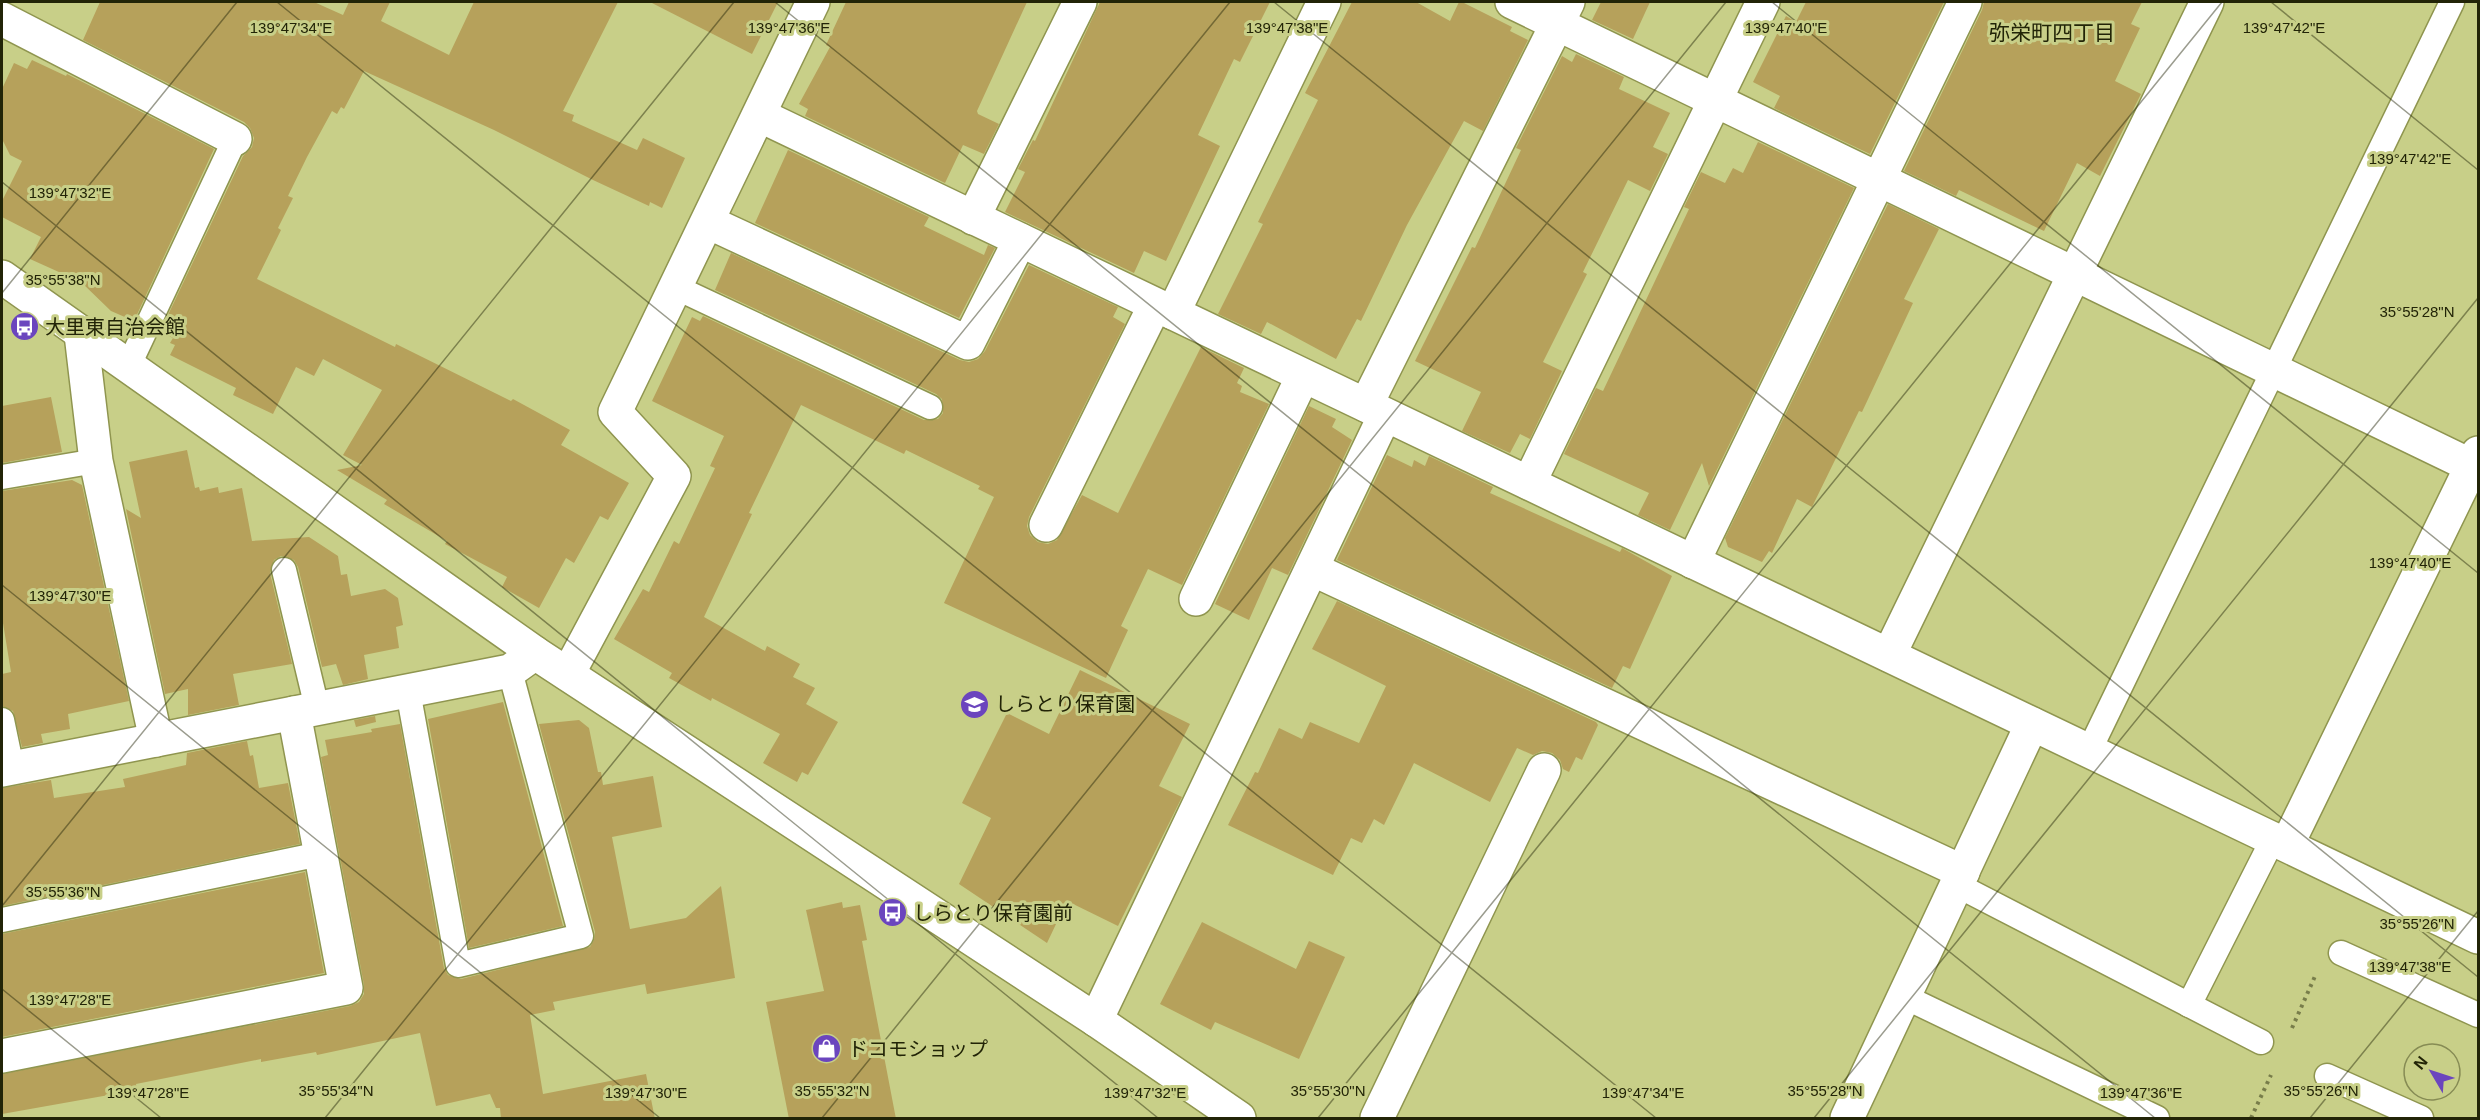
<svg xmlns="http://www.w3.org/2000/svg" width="2480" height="1120" font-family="Helvetica,'Noto Sans JP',sans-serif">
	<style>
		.building { fill: #b6a15b }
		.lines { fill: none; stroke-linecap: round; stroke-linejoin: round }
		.lane-casing { stroke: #8f954f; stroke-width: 27 }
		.street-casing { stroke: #8f954f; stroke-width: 36 }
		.secondary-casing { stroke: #8f954f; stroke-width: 36 }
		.path { stroke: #787d4a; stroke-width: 4; stroke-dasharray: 3 4.5; stroke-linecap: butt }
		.lane { stroke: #fff; stroke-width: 24 }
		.street { stroke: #fff; stroke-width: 33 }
		.secondary { stroke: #fff; stroke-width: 33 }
		.ticks { fill: none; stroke: #222407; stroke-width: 1.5; stroke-opacity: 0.45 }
		.labels { text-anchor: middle; stroke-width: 6; stroke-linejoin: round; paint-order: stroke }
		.poi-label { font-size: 20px; fill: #222407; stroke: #c8cf88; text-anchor: start }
		.neighbourhood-label { font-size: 21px; fill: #222407; stroke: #c8cf88 }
		.ticks-label { font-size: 15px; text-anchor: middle; fill: #222407; stroke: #c8cf88; stroke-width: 6; stroke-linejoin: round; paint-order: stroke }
	</style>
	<rect width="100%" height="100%" fill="#c8cf88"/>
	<g class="building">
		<polygon points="100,2 314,2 343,15 349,2 390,2 381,21 449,55 474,2 618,2 563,111 574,115 572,121 637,150 643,138 685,158 662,208 650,202 649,206 593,180 494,130 364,71 344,109 341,107 337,114 332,111 307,157 288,196 293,198 278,228 281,230 257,279 395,347 396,344 511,401 513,399 570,430 561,445 629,483 608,520 600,516 574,563 566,558 539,608 502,587 507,577 445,544 447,541 384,504 387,500 337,470 362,465 343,455 382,390 323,359 314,376 296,367 273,414 233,395 236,388 170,355 175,345 170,343 173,338 160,332 243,156 252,147 254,138 250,128 244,122 83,40"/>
		<polygon points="650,2 778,2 752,54"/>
		<polygon points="846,2 1027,2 977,111 978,114 999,124 984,154 963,145 945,183 805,116 808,109 799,104 830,47 826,45"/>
		<polygon points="1100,2 1270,2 1240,62 1234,59 1198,135 1220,146 1166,261 1144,251 1134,273 1005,212 1025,172 1018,169 1033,140 1035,141"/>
		<polygon points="1352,2 1416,2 1450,21 1459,2 1462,2 1512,27 1510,31 1528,40 1483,131 1464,121 1407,225 1361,321 1357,319 1336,359 1267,322 1261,334 1218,314 1263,224 1258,222 1318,100 1305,93"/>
		<polygon points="1601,2 1650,2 1633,39 1592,20"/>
		<polygon points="1806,2 1944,2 1870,154 1774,108 1780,96 1753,82 1786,16 1796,22"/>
		<polygon points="1984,2 2142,2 2131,24 2140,28 2115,81 2141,94 2100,176 2077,163 2044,231 1959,190 1956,196 1904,171 1982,10"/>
		<polygon points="1576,54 1624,77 1619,89 1670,113 1653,147 1668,154 1650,191 1628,180 1583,272 1587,274 1543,362 1562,371 1530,439 1520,434 1510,453 1462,431 1481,392 1415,361 1472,247 1475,248 1521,150 1516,148 1562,56 1572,62"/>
		<polygon points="32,60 66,76 67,74 214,149 134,321 111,311 81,282 30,259 41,237 2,217 2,201 22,161 10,155 2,139 2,89 14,63 27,69"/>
		<polygon points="1758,142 1854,188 1709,486 1702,463 1670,530 1638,515 1649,493 1564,454 1596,388 1603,391 1689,209 1684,207 1701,172 1725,183 1733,168 1743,173"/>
		<polygon points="788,150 929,217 924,226 984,255 988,245 995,248 959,318 755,223"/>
		<polygon points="1888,204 1939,229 1904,299 1913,303 1862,412 1859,411 1812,507 1797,499 1772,553 1769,551 1762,562 1728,547 1725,538"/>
		<polygon points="731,253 960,360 969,362 978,359 985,351 1029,265 1118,307 1113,317 1125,324 1029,517 1027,526 1030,535 1038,542 1048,544 1057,540 1082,495 1118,513 1201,347 1244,368 1237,383 1242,386 1240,392 1269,404 1182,585 1148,569 1121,626 1128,630 1106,678 944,603 994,497 978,489 980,486 906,450 904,454 801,405 749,513 752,514 704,617 765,651 767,646 800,664 793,677 815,688 806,704 838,722 808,775 802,772 797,782 763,763 780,734 712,698 711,701 669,678 672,673 614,639 643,589 649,592 674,541 679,544 715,468 710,466 724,436 652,401 692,317 700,321 703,316 924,420 938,419 943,413 942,399 936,394 715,290"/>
		<polygon points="51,397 62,452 2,463 2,406"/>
		<polygon points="1309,406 1336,419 1332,427 1352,440 1288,575 1272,568 1249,620 1215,604"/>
		<polygon points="187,450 195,488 199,487 200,491 218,487 219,493 242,488 252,541 309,537 338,556 341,575 347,574 351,596 385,589 398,598 403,625 396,627 399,648 364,655 368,679 343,685 336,664 322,667 298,567 294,560 281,556 274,560 270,573 292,664 233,674 239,705 188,715 188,689 165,694 126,509 141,518 129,462"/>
		<polygon points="1387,455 1412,467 1414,460 1425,466 1429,456 1493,487 1490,493 1620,552 1622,548 1672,576 1630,669 1623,666 1612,688 1337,560"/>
		<polygon points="72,480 82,485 129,701 68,714 70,729 41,734 43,743 22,747 13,711 2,706 2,674 11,672 2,617 2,491"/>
		<polygon points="1337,601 1596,722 1598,725 1582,760 1576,757 1569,772 1563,769 1560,760 1552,753 1542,751 1533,755 1517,748 1490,802 1414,763 1384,825 1374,819 1362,843 1351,838 1333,875 1228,825 1255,772 1258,773 1279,728 1302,739 1310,722 1359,743 1386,686 1312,649"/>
		<polygon points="1080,670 1190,724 1159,786 1182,797 1118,926 1067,901 1047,943 959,884 991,818 962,803 1007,713 1049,734"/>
		<polygon points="503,702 563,926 469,948 428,719"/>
		<polygon points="375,716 376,722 356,727 354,720"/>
		<polygon points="579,720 589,728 598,772 601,772 603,785 653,776 662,827 612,837 630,929 686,918 721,886 735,978 647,994 645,984 553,1002 555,1010 530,1015 543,1094 646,1074 655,1119 501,1119 500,1108 496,1108 490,1094 436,1106 420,1033 317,1055 316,1052 261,1062 261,1059 136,1084 137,1090 2,1114 2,1074 350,1006 359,1002 364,994 364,985 321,757 328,755 325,740 372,732 371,729 400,724 444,968 448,975 461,979 590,947 594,940 595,932 539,724"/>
		<polygon points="247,741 250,756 253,755 259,788 288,783 300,844 2,906 2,788 51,780 54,798 125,787 123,779 186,765 187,753"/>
		<polygon points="305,872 324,973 2,1037 2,934"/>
		<polygon points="842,902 843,908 860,905 867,940 862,941 896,1119 789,1119 766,1002 824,991 806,910"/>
		<polygon points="1202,922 1296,969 1309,941 1345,957 1299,1059 1215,1022 1211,1030 1160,1004"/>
	</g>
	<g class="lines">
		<defs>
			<g id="lane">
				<polyline points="675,287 930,407"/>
				<polyline points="128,367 235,139"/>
				<polyline points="2,477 96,461"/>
				<polyline points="284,570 317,708"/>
				<polyline points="408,691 458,965 581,936 510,671"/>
				<polyline points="2,720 12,768"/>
				<polyline points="2089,751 2452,2"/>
				<polyline points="1957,885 2261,1042"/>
				<polyline points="2,920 320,854"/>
				<polyline points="2341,953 2478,1015"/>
				<polyline points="1905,997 2157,1118"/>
				<polyline points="2189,1005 2273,839"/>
				<polyline points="2327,1076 2421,1118"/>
			</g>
			<g id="street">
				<polyline points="1512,2 2478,469"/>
				<polyline points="2,19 235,139"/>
				<polyline points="759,115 2478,937"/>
				<polyline points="973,218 1080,2"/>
				<polyline points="708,222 968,343 1020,240"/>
				<polyline points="1173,313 1324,2"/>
				<polyline points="81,334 96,461 156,740"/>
				<polyline points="1366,405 1568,2"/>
				<polyline points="1529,483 1763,2"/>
				<polyline points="1046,525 1155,305"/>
				<polyline points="1693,562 1965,2"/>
				<polyline points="1312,569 1963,872"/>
				<polyline points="1196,599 1303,376"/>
				<polyline points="1889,655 2207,2"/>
				<polyline points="568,674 674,476 615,412 813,2"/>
				<polyline points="2,770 510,671 535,653"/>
				<polyline points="2287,845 2478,453"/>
				<polyline points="1096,1020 1385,415"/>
				<polyline points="2,1056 346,988 294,713"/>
				<polyline points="1377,1118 1544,770"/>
				<polyline points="1847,1118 2032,724"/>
			</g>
			<polyline id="secondary" points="2,277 535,653 1096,1020 1239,1118"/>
		</defs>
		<use href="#lane" class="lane-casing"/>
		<use href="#street" class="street-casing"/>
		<use href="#secondary" class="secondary-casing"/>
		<g class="path">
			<polyline points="2292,1028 2316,974"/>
			<polyline points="2251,1118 2271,1075"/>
		</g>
		<use href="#lane" class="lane"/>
		<use href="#street" class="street"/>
		<use href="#secondary" class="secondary"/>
	</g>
	<path class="ticks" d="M277,2L1656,1118M775,2L2155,1118M1274,2L2478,977M1772,2L2478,573M2271,2L2478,170M2,182L1158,1118M2,293L237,2M2,585L660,1118M2,906L734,2M2,989L161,1118M325,1118L1230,2M822,1118L1726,2M1318,1118L2222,2M1814,1118L2478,298M2310,1118L2478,911"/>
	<defs>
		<symbol id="bus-disc" viewBox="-11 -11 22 22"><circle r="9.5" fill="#6b45be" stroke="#c8cf88"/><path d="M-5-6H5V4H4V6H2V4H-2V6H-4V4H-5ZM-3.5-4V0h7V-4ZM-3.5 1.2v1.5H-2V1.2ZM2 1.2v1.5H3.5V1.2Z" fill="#fff"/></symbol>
		<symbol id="school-disc" viewBox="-11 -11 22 22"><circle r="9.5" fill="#6b45be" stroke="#c8cf88"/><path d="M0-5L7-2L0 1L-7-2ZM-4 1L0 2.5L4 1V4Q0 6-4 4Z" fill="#fff"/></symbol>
		<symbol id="shop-disc" viewBox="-11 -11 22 22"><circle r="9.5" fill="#6b45be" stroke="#c8cf88"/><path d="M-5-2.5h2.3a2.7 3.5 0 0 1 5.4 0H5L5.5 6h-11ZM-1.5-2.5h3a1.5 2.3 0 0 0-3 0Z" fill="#fff"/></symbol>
	</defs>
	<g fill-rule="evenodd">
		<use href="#bus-disc" x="8" y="310" width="33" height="33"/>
		<use href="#school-disc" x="958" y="688" width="33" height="33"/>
		<use href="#bus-disc" x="876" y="896" width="33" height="33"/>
		<use href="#shop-disc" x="810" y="1032" width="33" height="33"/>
	</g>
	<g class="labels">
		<g class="poi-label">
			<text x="45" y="334">大里東自治会館</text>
			<text x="995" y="711">しらとり保育園</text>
			<text x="913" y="920">しらとり保育園前</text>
			<text x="848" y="1056">ドコモショップ</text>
		</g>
		<g class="neighbourhood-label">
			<text x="2052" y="40">弥栄町四丁目</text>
		</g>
	</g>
	<g class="ticks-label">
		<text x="2284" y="33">139°47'42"E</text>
		<text x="291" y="33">139°47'34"E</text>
		<text x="789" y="33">139°47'36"E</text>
		<text x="1287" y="33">139°47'38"E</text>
		<text x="1786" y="33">139°47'40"E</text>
		<text x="2410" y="164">139°47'42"E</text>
		<text x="70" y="198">139°47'32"E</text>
		<text x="63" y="285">35°55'38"N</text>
		<text x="2417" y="317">35°55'28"N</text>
		<text x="2410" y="568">139°47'40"E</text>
		<text x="70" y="601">139°47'30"E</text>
		<text x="63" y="897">35°55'36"N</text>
		<text x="2417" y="929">35°55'26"N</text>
		<text x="2410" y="972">139°47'38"E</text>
		<text x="70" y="1005">139°47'28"E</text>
		<text x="336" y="1096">35°55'34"N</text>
		<text x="832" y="1096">35°55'32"N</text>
		<text x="1328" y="1096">35°55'30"N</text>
		<text x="1825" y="1096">35°55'28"N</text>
		<text x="2321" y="1096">35°55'26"N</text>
		<text x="148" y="1098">139°47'28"E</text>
		<text x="646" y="1098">139°47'30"E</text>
		<text x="1145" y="1098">139°47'32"E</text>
		<text x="1643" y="1098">139°47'34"E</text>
		<text x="2141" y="1098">139°47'36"E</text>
	</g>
	<rect width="2480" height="1120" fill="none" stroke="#222407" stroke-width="6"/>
	<g transform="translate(2432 1072) rotate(309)"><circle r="28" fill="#c8cf88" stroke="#868b54" stroke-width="1.5"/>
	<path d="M0-4.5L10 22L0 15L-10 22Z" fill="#6b45be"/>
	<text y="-9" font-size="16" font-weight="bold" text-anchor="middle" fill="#222407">N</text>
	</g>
</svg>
